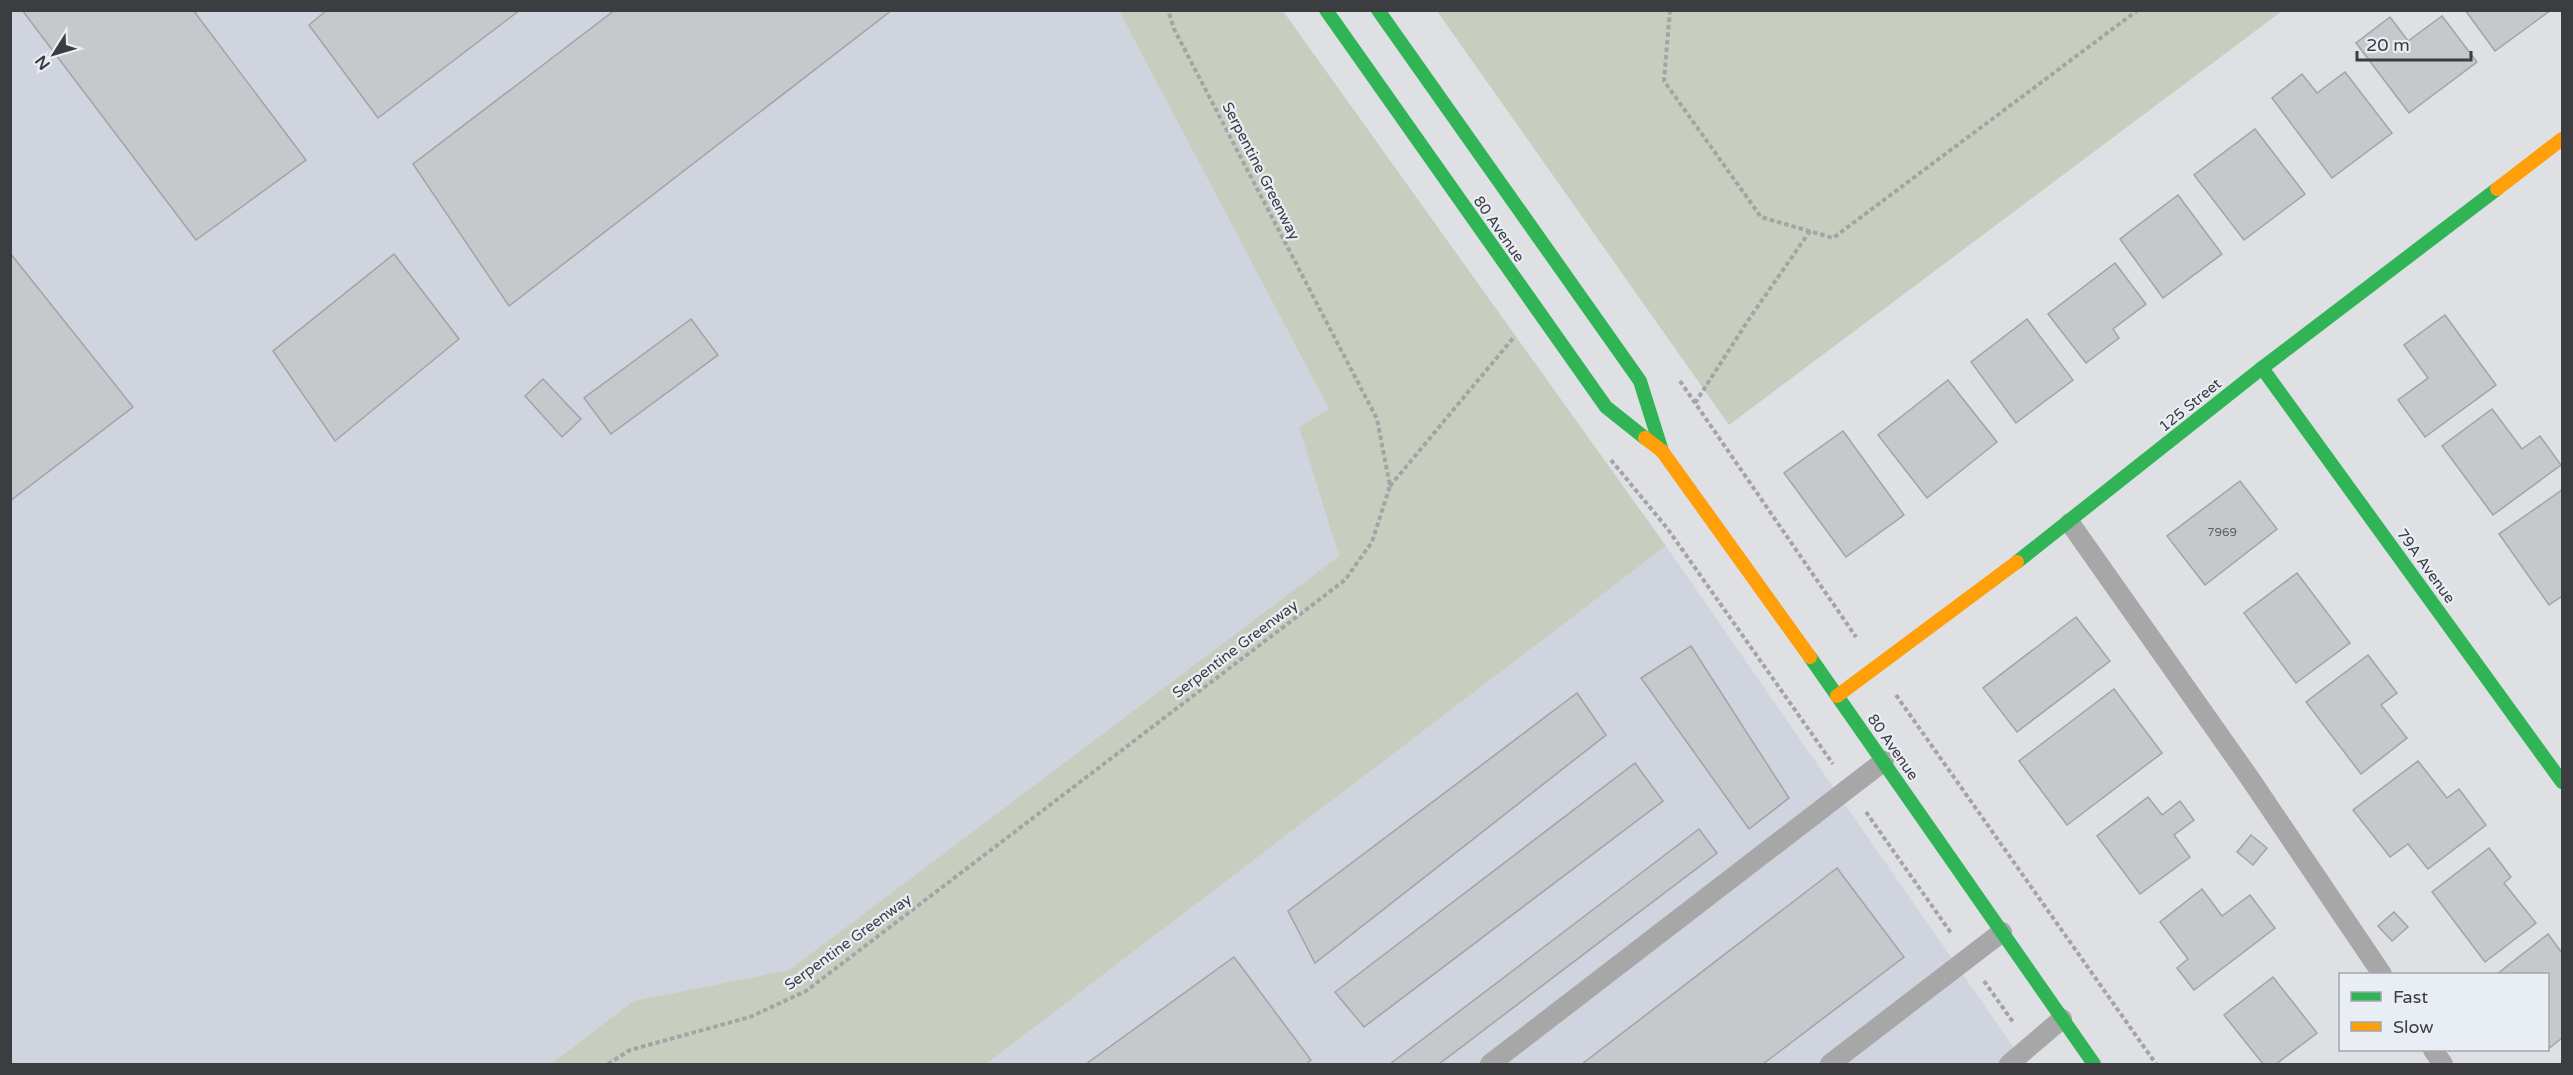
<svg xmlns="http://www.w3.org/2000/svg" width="2573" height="1075" font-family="'Varela Round',sans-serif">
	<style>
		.built { fill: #d0d4de }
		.green { fill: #c7cebf }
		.building { fill: #c6c8cb; stroke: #a2a3a6; stroke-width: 1.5 }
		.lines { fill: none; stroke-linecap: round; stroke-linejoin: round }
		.path { stroke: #a4a4a6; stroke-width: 4; stroke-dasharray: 4.5 3; stroke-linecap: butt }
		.lane { stroke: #a7a7a8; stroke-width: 20 }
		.fast { stroke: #30b455; stroke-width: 14 }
		.slow { stroke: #ff9f0a; stroke-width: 14 }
		.labels { text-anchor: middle; stroke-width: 4.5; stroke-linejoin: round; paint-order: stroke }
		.number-label { font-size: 12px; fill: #5e6063 }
		.street-label { font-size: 15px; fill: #3b3d40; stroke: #e9edf4 }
	</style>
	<rect width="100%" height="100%" fill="#dee0e4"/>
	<g class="built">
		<polygon points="10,11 1119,11 1329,409 1300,428 1340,556 789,970 633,1001 551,1064 11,1064"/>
		<polygon points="1666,546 2025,1064 986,1064"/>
	</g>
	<g class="green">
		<polygon points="1119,11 1283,11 1666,546 986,1064 551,1064 633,1001 789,970 1339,556 1299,427 1329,409"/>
		<polygon points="1437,11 2282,11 1729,425"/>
	</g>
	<g class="building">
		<polygon points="22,10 193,10 306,160 196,240"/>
		<polygon points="327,10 520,10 378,118 309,25"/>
		<polygon points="615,10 892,10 509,306 413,164"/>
		<polygon points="2465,10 2551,10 2495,51"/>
		<polygon points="2442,16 2477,62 2409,113 2356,43 2390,17 2408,41"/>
		<polygon points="2345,72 2392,133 2332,178 2272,98 2302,74 2317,93"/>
		<polygon points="2255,129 2305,194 2244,240 2194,175"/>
		<polygon points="2178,195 2222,254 2163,298 2120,239"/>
		<polygon points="10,253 133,407 10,501"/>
		<polygon points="394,254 459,339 335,441 273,351"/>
		<polygon points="2115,263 2146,304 2113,329 2119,338 2086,363 2048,314"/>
		<polygon points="2445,315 2496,385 2425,437 2398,400 2428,378 2404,345"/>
		<polygon points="691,319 718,355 611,434 584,398"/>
		<polygon points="2027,319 2073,380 2016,423 1971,362"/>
		<polygon points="543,379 581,419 562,437 525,396"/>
		<polygon points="1948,380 1997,442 1927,498 1878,435"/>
		<polygon points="2492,409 2522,449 2540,436 2561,465 2493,515 2442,446"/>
		<polygon points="1843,431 1904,515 1846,557 1784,473"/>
		<polygon points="2240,481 2277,529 2205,585 2167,536"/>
		<polygon points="2562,490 2562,596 2549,605 2499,534"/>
		<polygon points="2297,573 2350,643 2296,683 2244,613"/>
		<polygon points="2076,617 2110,661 2017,732 1983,688"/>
		<polygon points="1691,646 1789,798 1749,829 1641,678"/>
		<polygon points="2368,655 2397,693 2381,705 2407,738 2361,774 2306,702"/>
		<polygon points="2114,689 2162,753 2067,825 2019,761"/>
		<polygon points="1577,693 1606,735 1315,963 1288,911"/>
		<polygon points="2418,761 2447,798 2459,789 2486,825 2428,869 2408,844 2390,857 2353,810"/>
		<polygon points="1635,763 1663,801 1364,1027 1335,992"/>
		<polygon points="2148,797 2162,815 2180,801 2194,820 2174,835 2190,857 2140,894 2097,836"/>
		<polygon points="1699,829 1717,853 1439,1064 1390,1064"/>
		<polygon points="2251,835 2267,848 2253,865 2237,852"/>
		<polygon points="2489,848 2511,877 2504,883 2536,923 2485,962 2432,892"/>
		<polygon points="1837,868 1904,957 1763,1064 1582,1064"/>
		<polygon points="2202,889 2222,916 2250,895 2275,928 2194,990 2177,968 2188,959 2160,922"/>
		<polygon points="2394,912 2408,927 2392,941 2378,926"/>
		<polygon points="2548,934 2562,953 2562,1038 2548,1049 2548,974 2497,974"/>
		<polygon points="1234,957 1311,1060 1306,1064 1086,1064"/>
		<polygon points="2273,977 2317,1033 2276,1064 2263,1064 2224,1015"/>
	</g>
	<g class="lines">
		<g class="path">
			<polyline points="1670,10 1664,81 1761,217 1833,238 2138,10"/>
			<polyline points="1680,381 1856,637"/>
			<polyline points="1695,403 1749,319 1810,231"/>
			<polyline points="1611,460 1667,528 1833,764"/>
			<polyline points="1390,486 1514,337"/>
			<polyline points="1896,695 2156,1064"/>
			<polyline points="1866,812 1951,933"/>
			<polyline points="1984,981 2013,1022"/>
			<polyline points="608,1064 630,1050 750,1017 806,991 1345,580 1372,542 1390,486 1377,419 1174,29 1168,10"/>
		</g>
		<g class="lane">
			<polyline points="2070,523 2251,780 2382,974"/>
			<polyline points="2433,1050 2443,1064"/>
			<polyline points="1490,1064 1884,761"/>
			<polyline points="1830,1064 2002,932"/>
			<polyline points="2009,1064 2062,1019"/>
		</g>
		<g class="fast">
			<polyline points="1326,10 1606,407 1645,438"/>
			<polyline points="1378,10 1640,381 1662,451"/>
			<polyline points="2262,368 2562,782"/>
			<polyline points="2017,562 2262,368 2497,189"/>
			<polyline points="1810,657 2094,1064"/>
		</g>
		<g class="slow">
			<polyline points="2497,189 2562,139"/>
			<polyline points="1645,438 1662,451 1810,657"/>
			<polyline points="1837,696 2017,562"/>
		</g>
	</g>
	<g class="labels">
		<g class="number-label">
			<text x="2222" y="536">7969</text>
		</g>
		<g class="street-label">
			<text transform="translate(1261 171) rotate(63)" y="5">Serpentine Greenway</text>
			<text transform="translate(1499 229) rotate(55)" y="5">80 Avenue</text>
			<text transform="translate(2190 405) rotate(-39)" y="5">125 Street</text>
			<text transform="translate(2426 566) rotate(54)" y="5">79A Avenue</text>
			<text transform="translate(1235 649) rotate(-37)" y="5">Serpentine Greenway</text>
			<text transform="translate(1893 747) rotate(55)" y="5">80 Avenue</text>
			<text transform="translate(848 942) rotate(-36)" y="5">Serpentine Greenway</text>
		</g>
	</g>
	<rect width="2573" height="1075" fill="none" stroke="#3b3d40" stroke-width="24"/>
	<rect x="2339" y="973" width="210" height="78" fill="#e9edf4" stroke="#a3a7ac" stroke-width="1.5"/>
	<rect x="2351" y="992" width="30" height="9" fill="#30b455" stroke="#a3a7ac" stroke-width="1.5"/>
	<text x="2393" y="1003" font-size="18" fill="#3b3d40">Fast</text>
	<rect x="2351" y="1022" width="30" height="9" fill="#ff9f0a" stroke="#a3a7ac" stroke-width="1.5"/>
	<text x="2393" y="1033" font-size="18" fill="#3b3d40">Slow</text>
	<g transform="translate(54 54) rotate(233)" stroke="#e9edf4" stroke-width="4.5" paint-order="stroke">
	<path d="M0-4.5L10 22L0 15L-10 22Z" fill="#3b3d40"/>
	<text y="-9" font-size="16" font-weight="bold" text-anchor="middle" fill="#3b3d40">N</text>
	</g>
	<path d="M2357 51v9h114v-9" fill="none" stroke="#3b3d40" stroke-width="3"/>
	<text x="2366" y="51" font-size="18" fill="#3b3d40" stroke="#e9edf4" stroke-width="4.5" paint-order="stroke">20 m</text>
</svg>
